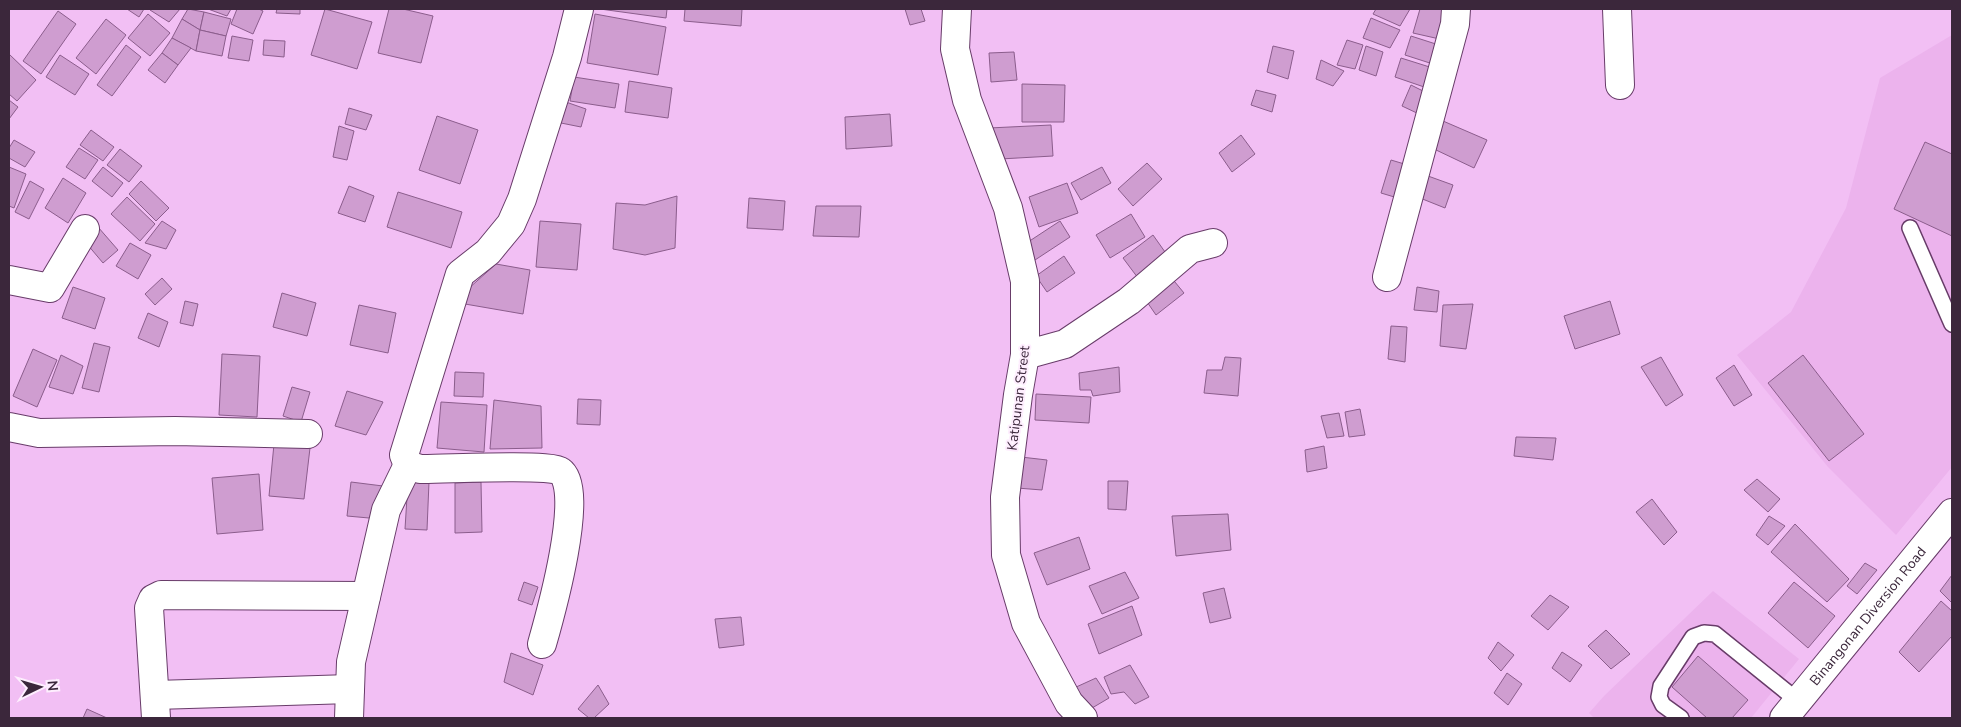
<svg xmlns="http://www.w3.org/2000/svg" width="1961" height="727" font-family="'Nunito Sans',sans-serif">
	<style>
		.built { fill: #ecb3ed }
		.building { fill: #cf9dd0; stroke: #8b5d8c }
		.lines { fill: none; stroke-linecap: round; stroke-linejoin: round }
		.lane-casing { stroke: #683c69; stroke-width: 18 }
		.street-casing { stroke: #683c69; stroke-width: 30 }
		.primary-casing { stroke: #683c69; stroke-width: 30 }
		.lane { stroke: #fff; stroke-width: 15 }
		.street { stroke: #fff; stroke-width: 28 }
		.primary { stroke: #fff; stroke-width: 28 }
		.labels { text-anchor: middle; stroke-width: 4; stroke-linejoin: round; paint-order: stroke }
		.street-label { font-size: 14px; fill: #3b273b; stroke: #feeefe }
	</style>
	<rect width="100%" height="100%" fill="#f2bff4"/>
	<g class="built">
		<polygon points="1952,35 1952,467 1896,535 1828,467 1737,355 1791,312 1846,208 1880,78"/>
		<polygon points="1713,591 1799,659 1751,718 1594,718 1589,713 1604,696"/>
	</g>
	<g class="building">
		<polygon points="127,9 144,9 139,17"/>
		<polygon points="151,9 180,9 169,22 150,10"/>
		<polygon points="188,9 204,12 200,30 182,19"/>
		<polygon points="208,9 231,9 227,16"/>
		<polygon points="237,9 259,9 263,11 253,34 231,24"/>
		<polygon points="277,9 300,9 300,14 276,13"/>
		<polygon points="325,9 372,22 357,69 311,55"/>
		<polygon points="389,9 403,9 433,16 421,63 378,53"/>
		<polygon points="600,9 667,9 666,18"/>
		<polygon points="685,9 742,9 741,26 684,21"/>
		<polygon points="905,9 921,9 925,21 910,25"/>
		<polygon points="1376,9 1410,9 1400,26 1373,14"/>
		<polygon points="1420,9 1454,9 1444,40 1413,33"/>
		<polygon points="58,11 76,24 41,74 23,61"/>
		<polygon points="204,12 231,19 226,36 200,30"/>
		<polygon points="148,14 170,33 150,56 128,38"/>
		<polygon points="595,14 666,27 658,75 587,63"/>
		<polygon points="1371,18 1400,30 1390,48 1363,38"/>
		<polygon points="106,19 126,35 96,74 76,58"/>
		<polygon points="182,19 200,30 196,51 172,38"/>
		<polygon points="200,30 226,36 222,56 196,51"/>
		<polygon points="232,36 253,40 249,61 228,58"/>
		<polygon points="1411,36 1442,46 1436,65 1405,55"/>
		<polygon points="172,38 191,48 178,65 162,53"/>
		<polygon points="264,40 285,41 284,57 263,55"/>
		<polygon points="1347,40 1363,45 1355,69 1337,65"/>
		<polygon points="126,45 141,57 112,96 97,85"/>
		<polygon points="1273,46 1294,51 1288,79 1267,72"/>
		<polygon points="1366,46 1383,52 1376,76 1359,70"/>
		<polygon points="1014,52 1017,80 991,82 989,53"/>
		<polygon points="162,53 178,65 165,83 148,70"/>
		<polygon points="9,54 36,80 17,101 9,94"/>
		<polygon points="60,55 89,74 75,95 46,77"/>
		<polygon points="1401,58 1436,69 1430,89 1395,77"/>
		<polygon points="1321,60 1344,71 1333,86 1316,79"/>
		<polygon points="574,77 619,84 615,108 570,101"/>
		<polygon points="629,81 672,88 668,118 625,112"/>
		<polygon points="1022,84 1065,85 1064,122 1022,122"/>
		<polygon points="1411,85 1427,93 1419,114 1402,106"/>
		<polygon points="1256,90 1276,95 1272,112 1251,105"/>
		<polygon points="9,100 18,107 9,119"/>
		<polygon points="563,101 586,109 581,127 556,122"/>
		<polygon points="349,108 372,115 366,130 345,124"/>
		<polygon points="890,114 892,146 846,149 845,117"/>
		<polygon points="437,116 478,130 460,184 419,170"/>
		<polygon points="1443,121 1487,140 1474,168 1434,149"/>
		<polygon points="1051,125 1053,156 1000,159 989,128"/>
		<polygon points="339,126 354,131 347,160 333,157"/>
		<polygon points="91,130 114,147 103,161 80,145"/>
		<polygon points="1241,135 1255,154 1232,172 1219,153"/>
		<polygon points="14,140 35,152 25,167 9,158 9,148"/>
		<polygon points="1925,142 1952,154 1952,236 1894,209"/>
		<polygon points="79,148 98,160 85,179 66,167"/>
		<polygon points="120,149 142,166 129,182 107,165"/>
		<polygon points="1391,160 1411,166 1401,199 1381,193"/>
		<polygon points="1147,163 1162,179 1133,206 1118,189"/>
		<polygon points="9,167 26,174 14,208 9,206"/>
		<polygon points="103,167 123,183 112,197 92,181"/>
		<polygon points="1102,167 1111,183 1081,200 1071,183"/>
		<polygon points="1428,176 1453,185 1445,208 1420,198"/>
		<polygon points="63,178 86,193 68,223 45,208"/>
		<polygon points="30,181 44,189 29,219 15,212"/>
		<polygon points="141,181 169,208 156,221 129,194"/>
		<polygon points="1067,183 1078,213 1039,227 1029,197"/>
		<polygon points="349,186 374,196 365,222 338,213"/>
		<polygon points="398,192 462,212 451,248 387,227"/>
		<polygon points="677,196 675,248 645,255 613,249 616,203 645,205"/>
		<polygon points="127,197 155,224 140,241 111,214"/>
		<polygon points="749,198 785,201 783,230 747,228"/>
		<polygon points="816,206 861,206 859,237 813,236"/>
		<polygon points="1131,214 1145,237 1110,258 1096,235"/>
		<polygon points="162,221 176,230 166,249 145,243"/>
		<polygon points="540,221 581,224 577,270 536,267"/>
		<polygon points="1060,221 1070,237 1035,260 1025,244"/>
		<polygon points="98,227 118,250 103,263 87,244"/>
		<polygon points="1153,235 1170,259 1141,282 1123,258"/>
		<polygon points="130,243 151,255 138,279 116,266"/>
		<polygon points="1064,256 1075,273 1047,292 1036,276"/>
		<polygon points="496,264 530,270 523,314 465,304 468,289"/>
		<polygon points="1170,276 1184,293 1156,315 1143,296"/>
		<polygon points="162,278 172,289 155,305 145,294"/>
		<polygon points="73,287 105,298 95,329 62,318"/>
		<polygon points="1417,287 1439,291 1437,312 1414,310"/>
		<polygon points="282,293 316,303 307,336 273,327"/>
		<polygon points="185,301 198,304 193,326 180,323"/>
		<polygon points="1610,301 1620,334 1575,349 1564,316"/>
		<polygon points="1473,304 1466,349 1440,346 1443,305"/>
		<polygon points="359,305 396,313 388,353 350,345"/>
		<polygon points="148,313 168,322 159,347 138,338"/>
		<polygon points="1391,326 1407,327 1405,362 1388,359"/>
		<polygon points="94,343 110,347 99,392 82,388"/>
		<polygon points="33,349 57,360 37,407 13,396"/>
		<polygon points="222,354 260,356 257,417 219,415"/>
		<polygon points="61,355 83,366 73,394 49,387"/>
		<polygon points="1803,355 1864,434 1829,461 1768,383"/>
		<polygon points="1225,357 1241,358 1238,396 1204,393 1207,370 1222,370"/>
		<polygon points="1661,357 1683,395 1666,406 1641,367"/>
		<polygon points="1734,365 1752,395 1734,406 1716,378"/>
		<polygon points="1119,367 1120,392 1093,396 1091,390 1080,390 1079,373"/>
		<polygon points="455,372 484,373 483,397 454,396"/>
		<polygon points="292,387 310,392 301,422 283,416"/>
		<polygon points="347,391 383,402 366,435 335,426"/>
		<polygon points="1036,394 1091,397 1089,423 1035,420"/>
		<polygon points="578,399 601,400 600,425 577,424"/>
		<polygon points="494,400 541,406 542,448 490,449"/>
		<polygon points="441,402 487,405 484,452 437,448"/>
		<polygon points="1360,409 1365,435 1349,437 1345,412"/>
		<polygon points="1339,413 1344,436 1327,438 1321,416"/>
		<polygon points="1516,437 1556,438 1553,460 1514,456"/>
		<polygon points="274,444 310,448 304,499 269,496"/>
		<polygon points="1324,446 1327,468 1307,472 1305,450"/>
		<polygon points="1021,457 1047,460 1042,490 1017,488"/>
		<polygon points="259,474 263,530 217,534 212,478"/>
		<polygon points="1757,479 1780,499 1768,512 1744,490"/>
		<polygon points="408,481 429,482 427,530 405,529"/>
		<polygon points="1108,481 1128,481 1126,510 1108,509"/>
		<polygon points="351,482 383,486 380,519 347,516"/>
		<polygon points="481,482 482,532 455,533 455,483"/>
		<polygon points="1652,499 1677,532 1664,545 1636,512"/>
		<polygon points="1228,514 1231,550 1176,556 1172,516"/>
		<polygon points="1769,516 1785,526 1768,545 1756,535"/>
		<polygon points="1795,524 1849,579 1827,602 1771,552"/>
		<polygon points="1079,537 1090,569 1047,585 1034,553"/>
		<polygon points="1865,563 1877,570 1857,594 1847,586"/>
		<polygon points="1125,572 1139,598 1102,614 1089,586"/>
		<polygon points="1952,575 1952,603 1940,591"/>
		<polygon points="524,582 538,587 532,605 518,600"/>
		<polygon points="1794,582 1835,616 1808,648 1768,613"/>
		<polygon points="1224,588 1231,618 1210,623 1203,593"/>
		<polygon points="1550,595 1569,607 1548,630 1531,616"/>
		<polygon points="1941,601 1952,611 1952,636 1919,672 1899,652"/>
		<polygon points="1132,606 1142,635 1099,654 1088,624"/>
		<polygon points="741,617 744,645 719,648 715,619"/>
		<polygon points="1606,630 1630,654 1611,669 1588,646"/>
		<polygon points="1498,642 1514,655 1501,671 1488,658"/>
		<polygon points="1562,652 1582,665 1570,682 1552,668"/>
		<polygon points="511,653 543,665 533,695 504,682"/>
		<polygon points="1698,656 1748,700 1732,718 1707,718 1672,687"/>
		<polygon points="1130,665 1149,697 1135,704 1124,692 1111,694 1104,677"/>
		<polygon points="1507,673 1522,684 1508,705 1494,693"/>
		<polygon points="1096,678 1109,698 1087,711 1074,688"/>
		<polygon points="598,685 609,704 594,718 589,718 578,709"/>
		<polygon points="87,709 107,718 83,718"/>
	</g>
	<g class="lines">
		<defs>
			<g id="lane">
				<polyline points="1910,228 1952,324"/>
				<polyline points="1681,718 1663,705 1659,697 1661,686 1693,637 1704,633 1715,634 1798,701"/>
			</g>
			<g id="street">
				<polyline points="957,9 955,49 967,100 1008,208 1025,281 1025,355 1018,395 1005,497 1006,555 1026,623 1069,703 1083,718"/>
				<polyline points="1617,9 1620,85"/>
				<polyline points="1387,277 1455,24 1456,9"/>
				<polyline points="9,280 50,288 85,229"/>
				<polyline points="1025,355 1065,344 1129,301 1190,249 1213,243"/>
				<polyline points="9,427 39,433 175,431 308,434"/>
				<path d="M542,644C550,616 586,489 560,471C552,464 439,469 420,469L408,465L404,455L460,274L488,252L511,224L522,199L567,57L579,9"/>
				<polyline points="155,695 350,689"/>
				<polyline points="156,718 149,608 153,599 161,595 366,596"/>
				<polyline points="349,718 351,662 386,510 408,465"/>
			</g>
			<g id="primary">
				<path id="s1" d="M1784,718L1952,513"/>
			</g>
		</defs>
		<use href="#lane" class="lane-casing"/>
		<use href="#street" class="street-casing"/>
		<use href="#primary" class="primary-casing"/>
		<use href="#lane" class="lane"/>
		<use href="#street" class="street"/>
		<use href="#primary" class="primary"/>
	</g>
	<g class="labels">
		<g class="street-label">
			<text transform="translate(1018 398) rotate(-83)" y="5">Katipunan Street</text>
			<text dy="5" stroke="none"><textPath href="#s1" startOffset="132">Binangonan Diversion Road</textPath></text>
		</g>
	</g>
	<rect width="1961" height="727" fill="none" stroke="#3b273b" stroke-width="20"/>
	<g transform="translate(40 687) rotate(85)" stroke="#feeefe" stroke-width="4" paint-order="stroke">
	<path d="M0-4L9 19L0 12L-9 19Z" fill="#3b273b"/>
	<text y="-8" font-size="14" font-weight="bold" text-anchor="middle" fill="#3b273b">N</text>
	</g>
</svg>
